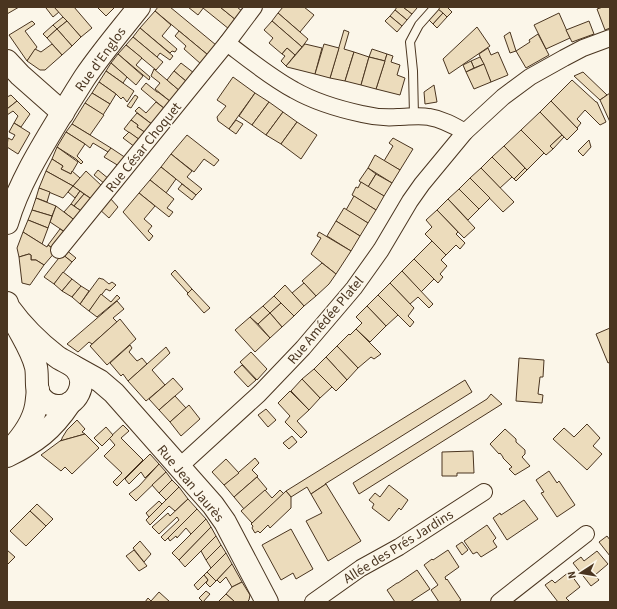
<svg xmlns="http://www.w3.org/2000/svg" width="617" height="609" font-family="'Source Sans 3',sans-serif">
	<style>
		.building { fill: #ecdcbc; stroke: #4a3520 }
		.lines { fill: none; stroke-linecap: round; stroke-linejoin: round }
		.lane-casing { stroke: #4a3520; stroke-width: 10 }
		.street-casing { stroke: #4a3520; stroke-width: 18 }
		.secondary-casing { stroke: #4a3520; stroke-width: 24 }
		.lane { stroke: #fbf6e9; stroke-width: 8 }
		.street { stroke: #fbf6e9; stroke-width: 16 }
		.secondary { stroke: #fbf6e9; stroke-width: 22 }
		.labels { text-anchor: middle; stroke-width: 3; stroke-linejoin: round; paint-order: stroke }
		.street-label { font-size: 14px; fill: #4a3520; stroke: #fbf6e9 }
	</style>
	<rect width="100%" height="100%" fill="#fbf6e9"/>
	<g class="building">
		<polygon points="7,7 19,7 7,14"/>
		<polygon points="47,7 54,7 59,12 53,17 46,8"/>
		<polygon points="54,7 74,7 92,28 81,37"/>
		<polygon points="97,7 115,7 106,16"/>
		<polygon points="158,7 170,7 216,45 208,55 155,11"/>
		<polygon points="188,7 204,7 198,15"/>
		<polygon points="204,7 220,7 236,20 229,29 203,8"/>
		<polygon points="220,7 237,7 243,12 236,20"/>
		<polygon points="283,7 304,7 314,15 300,32 278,13"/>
		<polygon points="397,7 403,7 412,14 407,20 395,10"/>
		<polygon points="403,7 415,7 417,8 412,14"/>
		<polygon points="440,7 447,7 452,12 447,17 438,9"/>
		<polygon points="603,7 610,7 610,28 605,30 597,9"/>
		<polygon points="438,9 443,13 433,24 428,19"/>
		<polygon points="395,10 407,20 402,26 390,16"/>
		<polygon points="155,11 171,25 162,36 177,49 175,52 172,51 170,53 140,28"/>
		<polygon points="278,13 308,39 302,47 272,21"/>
		<polygon points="443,13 447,17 437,28 433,24"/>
		<polygon points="559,13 570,38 546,49 534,25"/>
		<polygon points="390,16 402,26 397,32 385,21"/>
		<polygon points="63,17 67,21 57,29 53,25"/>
		<polygon points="32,21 35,24 25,31 37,47 27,61 9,35"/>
		<polygon points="67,21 81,37 72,46 57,29"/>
		<polygon points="272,21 302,47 295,55 287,48 282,54 269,43 273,38 264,30"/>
		<polygon points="589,21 594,34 572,42 566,30"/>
		<polygon points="53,25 57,29 47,38 43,34"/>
		<polygon points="477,27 490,46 449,74 443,59"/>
		<polygon points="140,28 173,56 170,60 160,53 157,57 133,37"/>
		<polygon points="57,29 72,46 62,55 47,38"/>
		<polygon points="344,30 349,32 344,49 354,52 345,81 330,78"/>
		<polygon points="179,31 208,55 201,64 184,49 186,46 175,36"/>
		<polygon points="510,32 516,51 510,53 504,36"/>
		<polygon points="538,34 549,55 526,68 516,51 530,42 529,40"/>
		<polygon points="133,37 163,62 156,70 126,45"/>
		<polygon points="52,44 62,55 45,70 40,70 27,61 35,49 41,52"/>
		<polygon points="305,44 322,48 315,74 287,67 286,66"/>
		<polygon points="324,44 339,48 330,78 315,74"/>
		<polygon points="126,45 142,58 136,65 150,77 149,80 118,54"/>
		<polygon points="287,48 295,55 286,66 281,61 285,56 282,54"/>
		<polygon points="488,48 491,55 498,52 508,75 491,82 479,54"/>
		<polygon points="372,49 387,54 385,61 369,57"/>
		<polygon points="354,52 369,57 361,85 345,81"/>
		<polygon points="118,54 143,76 136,85 111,63"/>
		<polygon points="387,54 393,56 391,62 400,65 397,75 405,78 400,95 376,89"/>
		<polygon points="369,57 385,61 376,89 361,85"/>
		<polygon points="480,57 484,64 474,68 471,61"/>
		<polygon points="471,61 474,68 466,72 463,65"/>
		<polygon points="111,63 127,77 123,83 106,71"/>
		<polygon points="181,63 194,73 187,82 174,71"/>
		<polygon points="484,64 491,82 474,89 466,72"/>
		<polygon points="154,69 180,91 171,102 155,89 160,83 151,76"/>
		<polygon points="106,71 134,91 127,102 123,97 121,99 116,94 99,82"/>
		<polygon points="174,71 187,82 180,91 167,80"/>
		<polygon points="583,72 607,95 600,100 574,76"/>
		<polygon points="233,77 255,93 229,129 218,121 217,117 226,106 217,100"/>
		<polygon points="572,80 596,102 597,102 606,122 600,125 585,110 577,119 581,123 577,128 551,101"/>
		<polygon points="99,82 116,94 110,104 92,93"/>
		<polygon points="146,83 157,92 158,92 171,102 165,109 141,89"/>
		<polygon points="434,85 437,102 425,104 424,92"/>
		<polygon points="92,93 110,104 103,115 85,103"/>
		<polygon points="255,93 269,102 252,125 239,116"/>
		<polygon points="610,93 610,122 600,100"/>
		<polygon points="11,95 17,101 7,109 7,97"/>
		<polygon points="135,95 138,97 131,108 127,106"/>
		<polygon points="17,101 30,114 21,127 14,123 18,116 13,111 7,115 7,109"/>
		<polygon points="551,101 578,129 567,140 540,112"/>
		<polygon points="156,102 165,109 153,125 135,111 139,107 146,113"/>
		<polygon points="269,102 283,112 266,135 252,125"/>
		<polygon points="85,103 104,115 90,135 72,124"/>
		<polygon points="283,112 297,122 281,144 266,135"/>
		<polygon points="540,112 562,135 550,146 553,149 546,155 521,130"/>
		<polygon points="137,113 153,125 146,133 137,127 138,125 131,120"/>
		<polygon points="131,120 138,125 137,127 146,133 140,140 124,129"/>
		<polygon points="236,120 243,124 236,134 229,129"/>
		<polygon points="297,122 317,135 301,159 281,144"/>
		<polygon points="14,123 30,133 18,154 7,147 8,138 12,140 15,135 9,132"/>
		<polygon points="72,124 90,135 111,148 108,152 93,143 90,148 85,144 66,132"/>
		<polygon points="521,130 544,153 527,170 504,146"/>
		<polygon points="66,132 85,144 77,156 83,162 81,164 76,159 57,147"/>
		<polygon points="129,132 140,140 135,147 123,138"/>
		<polygon points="187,135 219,160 214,166 204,159 194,172 171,154"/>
		<polygon points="562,135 564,137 553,149 550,146"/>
		<polygon points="393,138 413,149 400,170 384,161 393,146 389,143"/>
		<polygon points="589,140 591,147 583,156 578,151"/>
		<polygon points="504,146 525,168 514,179 492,157"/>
		<polygon points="57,147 78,162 71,174 61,169 63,166 52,159"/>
		<polygon points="111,148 126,158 119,166 104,157"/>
		<polygon points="171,154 192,171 187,177 202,189 196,195 161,167"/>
		<polygon points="375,155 400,170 392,183 368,168"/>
		<polygon points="492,157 512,177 500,188 481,168"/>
		<polygon points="52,159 63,166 61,169 71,174 72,171 80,178 73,186 46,171"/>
		<polygon points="161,167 176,179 166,193 150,180"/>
		<polygon points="368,168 376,174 368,187 359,181"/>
		<polygon points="481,168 514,202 503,212 470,178"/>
		<polygon points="525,168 527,170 516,181 514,179"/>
		<polygon points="98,170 109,179 105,184 94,175"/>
		<polygon points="46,171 73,186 63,198 39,188"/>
		<polygon points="86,171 103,187 93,200 73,186"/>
		<polygon points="376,174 392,183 384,196 368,187"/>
		<polygon points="470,178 490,198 479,209 459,189"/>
		<polygon points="150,180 174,199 167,208 173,212 169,217 139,193"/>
		<polygon points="361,182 384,196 376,210 352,195 356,187 358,188"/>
		<polygon points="182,184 196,195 192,200 178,189"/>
		<polygon points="73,186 80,191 75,198 68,192"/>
		<polygon points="39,188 50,192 47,202 36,198"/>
		<polygon points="459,189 479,209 468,220 448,199"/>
		<polygon points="80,191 84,194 74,206 71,204"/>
		<polygon points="139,193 155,206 144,219 152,226 148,231 153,236 149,241 123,212"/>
		<polygon points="84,194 93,200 84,213 74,206"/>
		<polygon points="354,196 376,210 368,223 346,210"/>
		<polygon points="36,198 56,206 52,216 32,210"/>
		<polygon points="110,198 118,207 109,218 98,208"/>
		<polygon points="448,199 475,228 464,238 437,210"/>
		<polygon points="71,204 84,213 77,222 64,212"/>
		<polygon points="56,206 77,222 68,234 50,222"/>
		<polygon points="344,208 368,223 360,236 336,221"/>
		<polygon points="32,210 52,216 48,228 28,220"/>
		<polygon points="437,210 458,232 456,234 465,243 460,249 456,245 446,255 425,234 432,227 426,220"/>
		<polygon points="28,220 48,228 42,244 23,232"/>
		<polygon points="336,221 360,236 351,251 327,236"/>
		<polygon points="60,229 68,234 56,251 48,245"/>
		<polygon points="23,232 47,247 48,245 56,251 44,265 36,260 31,260 31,255 29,254 19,257 17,248"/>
		<polygon points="319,232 351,251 336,274 311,254 321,238 317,236"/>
		<polygon points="432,241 446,255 441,260 447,266 440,274 443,277 438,283 414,259"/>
		<polygon points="65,249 76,258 72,262 62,254"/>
		<polygon points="29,254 31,255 31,260 36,260 44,265 30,285 22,283 19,257"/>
		<polygon points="62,254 72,262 54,284 44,277"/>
		<polygon points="414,259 434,279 421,292 402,271"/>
		<polygon points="322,263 336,274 329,284 316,296 302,281"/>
		<polygon points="175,270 192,289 188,293 171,274"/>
		<polygon points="402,271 433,304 429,308 418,297 410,304 390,283"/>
		<polygon points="63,272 72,279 62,291 54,284"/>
		<polygon points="99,278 102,279 103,279 109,284 112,282 116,285 110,291 106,289 89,311 80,304"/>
		<polygon points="72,279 81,286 72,297 62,291"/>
		<polygon points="304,283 316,296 304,306 292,293"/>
		<polygon points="390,283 414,308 408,316 414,322 410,327 378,295"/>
		<polygon points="285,285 304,306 294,316 274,296"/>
		<polygon points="81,286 89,291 80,304 72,297"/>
		<polygon points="192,289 210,308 204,313 187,294"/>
		<polygon points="101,294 111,302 117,295 120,298 97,317 89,311"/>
		<polygon points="378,295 398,315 386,326 367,306"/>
		<polygon points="274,296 281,303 270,313 263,306"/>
		<polygon points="117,301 124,309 113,318 117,322 92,344 89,342 78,352 67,344"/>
		<polygon points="281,303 294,316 282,327 270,313"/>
		<polygon points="263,306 270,313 258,324 250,317"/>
		<polygon points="367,306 386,326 370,342 356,329 362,323 356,317"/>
		<polygon points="270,313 282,327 270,338 258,324"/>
		<polygon points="250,317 270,338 255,352 235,330"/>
		<polygon points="120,319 136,339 107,365 90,346"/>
		<polygon points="610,328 610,362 608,363 596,334"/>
		<polygon points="356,329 381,354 374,359 371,357 358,368 337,346 349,334 350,335"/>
		<polygon points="130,345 132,348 129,352 137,361 142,358 147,364 128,381 123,374 121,376 110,363"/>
		<polygon points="337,346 358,368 347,380 326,357"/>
		<polygon points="166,347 170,353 152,370 165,385 146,401 128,381"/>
		<polygon points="251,352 267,369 257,380 240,362"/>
		<polygon points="326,357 347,380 336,391 314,369"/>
		<polygon points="519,358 544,360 543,377 540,377 538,394 543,395 542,403 516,401"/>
		<polygon points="242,365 256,380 248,387 234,372"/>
		<polygon points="314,369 332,387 320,398 302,379"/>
		<polygon points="173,378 183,389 159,410 149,399"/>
		<polygon points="302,379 320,398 309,410 291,391"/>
		<polygon points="465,380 472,392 325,484 326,484 311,494 307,487 291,497 286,491"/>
		<polygon points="290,391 309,410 297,421 307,432 301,438 285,422 290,416 278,403"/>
		<polygon points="491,394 502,404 359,494 353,483 487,399"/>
		<polygon points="175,396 186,408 170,422 159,410"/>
		<polygon points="189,405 200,419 181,436 170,422"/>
		<polygon points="266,409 276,420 268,427 258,415"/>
		<polygon points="77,420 85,429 82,432 85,434 60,441 62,439 62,438 67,430"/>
		<polygon points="587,424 600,438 593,446 602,454 587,470 553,439 564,428 574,437"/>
		<polygon points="123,425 129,431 121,438 143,460 117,486 113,482 122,473 104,456 115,445 109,438"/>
		<polygon points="106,427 113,435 102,446 94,438"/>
		<polygon points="505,429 516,439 516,442 525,450 525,454 522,457 530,466 515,475 509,469 512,467 503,458 503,457 500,453 499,454 490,444"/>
		<polygon points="85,434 99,448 72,474 65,467 61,471 41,455 60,441"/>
		<polygon points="292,436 297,442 289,449 283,443"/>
		<polygon points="473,451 474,473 457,473 457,476 442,476 442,452"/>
		<polygon points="150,454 159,464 145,478 141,472 129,484 125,479"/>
		<polygon points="255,458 259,463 252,470 258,476 234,497 224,485"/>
		<polygon points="226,459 239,473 224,485 212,472"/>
		<polygon points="159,464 166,472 136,501 129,494 139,486"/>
		<polygon points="549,471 557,483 559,481 575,505 557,517 541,493 544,492 536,480"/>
		<polygon points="166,472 172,480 159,493 152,485"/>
		<polygon points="257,477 267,489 244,509 234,497"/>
		<polygon points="172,480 179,487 166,500 159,493"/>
		<polygon points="326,484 361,541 328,561 306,521 322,513 311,494"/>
		<polygon points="389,485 408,500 401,510 399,508 389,521 372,508 374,504 369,500 375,493 380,497"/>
		<polygon points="179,487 188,499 175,511 169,506 150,525 146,520"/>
		<polygon points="265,490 272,498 280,490 284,494 252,523 241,511"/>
		<polygon points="286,491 291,497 291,508 270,528 268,525 260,533 258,531 255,533 252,528 253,526 251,524"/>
		<polygon points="188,499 197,509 165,541 161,537 179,520 177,517 159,534 152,527 168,513 170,516"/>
		<polygon points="524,500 538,519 507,540 493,518 500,513 501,515"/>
		<polygon points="159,501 162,504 149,517 146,513"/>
		<polygon points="37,504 53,519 46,526 30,511"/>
		<polygon points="197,509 206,519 191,534 186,528 177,538 176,536 170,541 168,538"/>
		<polygon points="30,511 46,526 26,546 10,531"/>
		<polygon points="206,519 211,527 179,560 172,553"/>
		<polygon points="487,525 496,538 493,541 497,547 481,557 477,552 473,554 464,541"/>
		<polygon points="211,527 216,536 185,567 179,560"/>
		<polygon points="291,529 313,569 296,579 293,573 281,580 262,545"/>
		<polygon points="216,536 221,545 206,560 201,551"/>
		<polygon points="607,536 610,540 610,556 599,542"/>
		<polygon points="140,541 151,554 144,562 133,548"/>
		<polygon points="462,542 468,550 462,555 456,546"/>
		<polygon points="221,545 226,553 211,568 206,560"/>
		<polygon points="7,550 15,557 7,565"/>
		<polygon points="134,550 147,566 139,571 126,556"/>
		<polygon points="448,550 459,567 445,577 446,580 447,579 461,600 458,602 439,602 431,590 438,585 424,565 432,559 433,560"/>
		<polygon points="597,551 608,564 595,575 599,580 591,586 573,563 581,557 584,561"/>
		<polygon points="226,553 232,564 216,581 207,572"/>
		<polygon points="232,564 242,582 232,587 226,577 220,583 217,580"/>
		<polygon points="417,570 430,589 410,602 395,602 387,590 397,583 398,583"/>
		<polygon points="207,572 216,581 210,587 206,583 208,580 204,575"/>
		<polygon points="569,572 580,587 566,598 570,602 558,602 545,585 552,580 555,583"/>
		<polygon points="204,575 208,580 198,590 194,585"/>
		<polygon points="242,582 250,595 249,600 247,602 235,602 226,594 232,587"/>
		<polygon points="206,591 210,594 203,602 199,598"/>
		<polygon points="159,592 170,602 145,602 148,598 151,601"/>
		<polygon points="226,594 235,602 218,602"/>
	</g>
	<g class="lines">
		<defs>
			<polyline id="lane" points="414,116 413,71 410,42 419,25 435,7"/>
			<g id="street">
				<path d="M227,43C248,59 270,77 294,90C315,102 339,109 362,114C374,117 386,118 398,117C408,117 419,115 429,117C442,119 453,125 465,132"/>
				<polyline points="59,250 227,43 254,7"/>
				<polyline points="179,467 259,394 303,348 354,288 381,250 410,201 422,184 465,132 503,97 530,77 564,58 583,48 610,38"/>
				<polyline points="313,602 361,568 399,547 484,492"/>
				<polyline points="499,602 586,534"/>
			</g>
			<g id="secondary">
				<polyline points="7,61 20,75 63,113"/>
				<path d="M7,223C18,186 38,153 58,120C67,106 76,91 85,77C102,52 121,30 139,7"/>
				<path d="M7,303C9,309 11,315 14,320C21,335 32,350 36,367C38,376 35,389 40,396C44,402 51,406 58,406C77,407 88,383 76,369C71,363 62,361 56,356C38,342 22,326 9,308"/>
				<polyline points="73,366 100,381 114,393 213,505 225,522 267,602"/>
				<path d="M11,449C22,437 33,423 36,406C37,401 37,396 38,390"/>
				<path d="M7,456C36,442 52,430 70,403"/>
			</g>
		</defs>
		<use href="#lane" class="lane-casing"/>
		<use href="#street" class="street-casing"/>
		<use href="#secondary" class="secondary-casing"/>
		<use href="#lane" class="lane"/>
		<use href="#street" class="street"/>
		<use href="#secondary" class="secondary"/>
	</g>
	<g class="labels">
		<g class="street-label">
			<text transform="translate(100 59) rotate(-54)" y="5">Rue d'Englos</text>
			<text transform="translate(143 147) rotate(-51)" y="5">Rue César Choquet</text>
			<text transform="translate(325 320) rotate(-50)" y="5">Rue Amédée Platel</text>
			<text transform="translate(191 483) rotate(50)" y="5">Rue Jean Jaurès</text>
			<text transform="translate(398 546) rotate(-32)" y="5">Allée des Prés Jardins</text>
		</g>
	</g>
	<rect width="617" height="609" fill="none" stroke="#4a3520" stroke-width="16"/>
	<g transform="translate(581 573) rotate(258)" stroke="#fbf6e9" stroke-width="3" paint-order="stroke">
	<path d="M0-3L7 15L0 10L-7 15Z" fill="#4a3520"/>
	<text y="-6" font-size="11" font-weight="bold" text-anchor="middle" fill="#4a3520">N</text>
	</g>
</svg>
